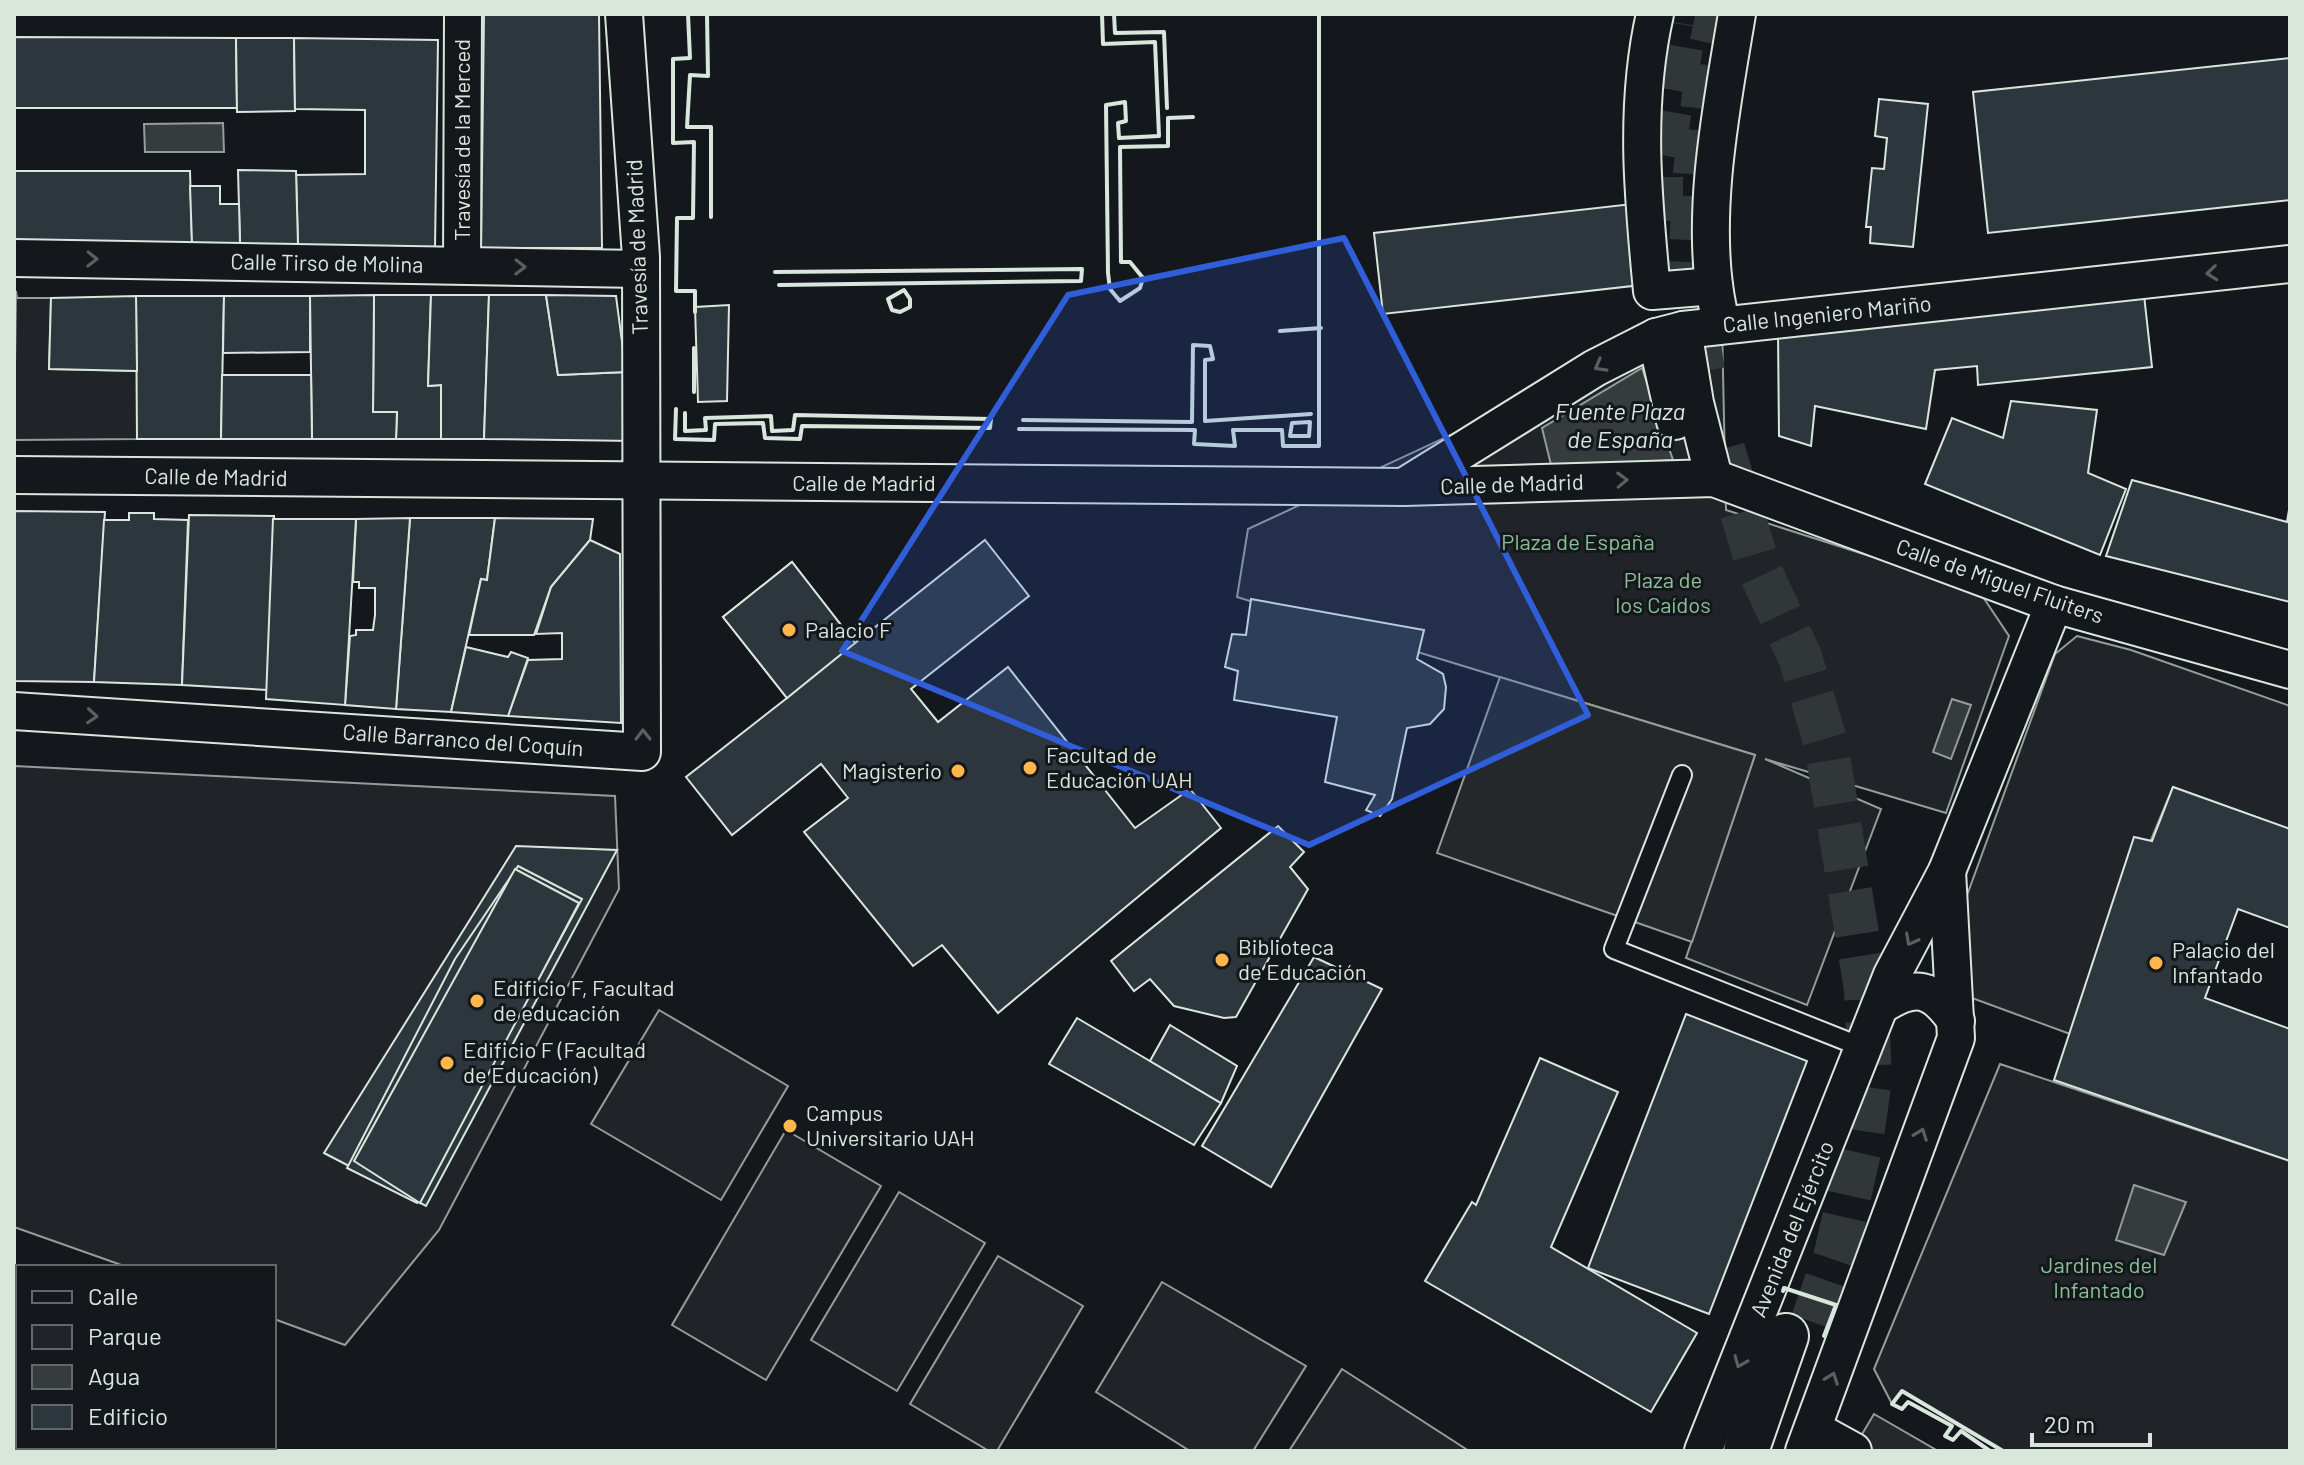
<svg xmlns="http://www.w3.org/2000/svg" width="2304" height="1465" font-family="Barlow,sans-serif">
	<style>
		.green { fill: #202428; stroke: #939e99; stroke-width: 2 }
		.parking { fill: #24282b; stroke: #939e99; stroke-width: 2 }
		.water { fill: #363b3e; stroke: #939e99; stroke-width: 2 }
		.building { fill: #2c363c; stroke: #d8e6dc; stroke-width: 2 }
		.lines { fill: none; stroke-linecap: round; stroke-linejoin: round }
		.secondary-tunnel { stroke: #313739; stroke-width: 44; stroke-dasharray: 44 22; stroke-linecap: butt }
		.lane-casing { stroke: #d8e6dc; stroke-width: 22 }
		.street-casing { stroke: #d8e6dc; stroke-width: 40 }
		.secondary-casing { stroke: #d8e6dc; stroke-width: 48 }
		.lane { stroke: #14181c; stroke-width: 18 }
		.street { stroke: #14181c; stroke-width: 36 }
		.secondary { stroke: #14181c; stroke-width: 44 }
		.wall { stroke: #d8e6dc; stroke-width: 4 }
		.oneway { stroke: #59605f }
		.marked { fill: #305dd8; fill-opacity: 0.2; stroke: #305dd8; stroke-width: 6; stroke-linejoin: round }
		.poi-dot { fill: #ffb74d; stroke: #14181c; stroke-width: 3 }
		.labels { text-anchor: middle; stroke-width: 6; stroke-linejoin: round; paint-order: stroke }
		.street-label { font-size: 22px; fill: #d8e6dc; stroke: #14181c }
		.park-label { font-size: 22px; fill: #8ac095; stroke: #14181c }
		.poi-label { font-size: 22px; fill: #d8e6dc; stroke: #14181c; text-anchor: start }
		.water-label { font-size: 24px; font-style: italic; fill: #d8e6dc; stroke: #14181c }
	</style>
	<rect width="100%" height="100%" fill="#14181c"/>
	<g class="green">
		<polygon points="16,291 17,298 51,298 49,369 137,371 137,439 14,440"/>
		<polygon points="1722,326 1726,510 1979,591 2009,636 1946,813 1765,759 1881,809 1807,1005 1686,958 1755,755 1237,597 1248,529 1595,368"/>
		<polygon points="2077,636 2131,650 2290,706 2290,829 2173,787 2070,1034 1972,998 1962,909 2055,654"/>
		<polygon points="14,766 615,796 619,889 439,1230 345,1345 274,1319 274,1267 127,1267 14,1227"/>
		<polygon points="659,1010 788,1086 721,1200 591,1124"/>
		<polygon points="2000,1064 2290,1161 2290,1451 2003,1451 1903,1391 1892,1404 1874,1369"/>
		<polygon points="786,1130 881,1186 766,1380 672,1325"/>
		<polygon points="899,1192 985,1243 897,1391 811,1340"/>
		<polygon points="998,1256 1083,1306 997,1451 989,1451 910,1404"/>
		<polygon points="1162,1282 1306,1366 1253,1451 1190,1451 1096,1392"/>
		<polygon points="18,1339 18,1447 118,1447 117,1451 14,1451 14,1350"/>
		<polygon points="1342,1369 1469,1451 1289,1451"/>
	</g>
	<g class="parking">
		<polygon points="1500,677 1755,755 1692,942 1437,853"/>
		<polygon points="1874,1414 1938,1451 1852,1451"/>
	</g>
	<g class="water">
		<polygon points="223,123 224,152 145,152 144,124"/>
		<polygon points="1642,368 1673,460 1552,469 1542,428"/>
		<polygon points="1952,699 1971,705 1951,759 1933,752"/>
		<polygon points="2134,1185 2186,1202 2164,1255 2116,1240"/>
	</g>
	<g class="building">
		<polygon points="484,14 599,14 602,248 481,248"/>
		<polygon points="14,37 236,38 237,108 14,108"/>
		<polygon points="236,38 294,38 295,111 237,112"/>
		<polygon points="294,38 438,40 435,248 298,245 296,175 365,174 365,110 295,109"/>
		<polygon points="2290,58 2290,200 1988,233 1973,92"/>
		<polygon points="1879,99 1928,104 1913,247 1870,243 1871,227 1866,227 1872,168 1884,169 1887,138 1875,136"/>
		<polygon points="238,170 296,171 298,245 240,244"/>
		<polygon points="14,171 190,171 192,243 14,242"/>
		<polygon points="190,186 220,186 220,204 239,204 240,244 192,243"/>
		<polygon points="1632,204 1641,285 1383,314 1374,233"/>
		<polygon points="374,295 431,295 428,386 441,385 441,439 396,439 397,412 373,412"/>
		<polygon points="374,295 373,412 397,412 396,439 312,439 310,296"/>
		<polygon points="431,295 489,295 484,439 441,439 441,385 428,386"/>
		<polygon points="489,295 546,295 558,375 626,372 635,441 484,439"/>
		<polygon points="546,295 616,296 626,372 558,375"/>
		<polygon points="2144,295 2152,367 1978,385 1977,366 1935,370 1926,429 1815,406 1811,446 1779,436 1778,332"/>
		<polygon points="136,296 224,296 221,439 137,439"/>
		<polygon points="136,296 137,371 49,369 51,298"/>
		<polygon points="224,296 310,296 310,352 223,353"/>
		<polygon points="729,305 727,401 698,402 695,307"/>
		<polygon points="222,375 311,375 312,439 221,439"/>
		<polygon points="2011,401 2097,410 2088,473 2126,489 2100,555 1925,484 1952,418 2003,438"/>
		<polygon points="2132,480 2287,522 2290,504 2290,602 2106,556"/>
		<polygon points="14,511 105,512 94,682 14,681"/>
		<polygon points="129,513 154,513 154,519 188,520 182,685 94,682 104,520 129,520"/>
		<polygon points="189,515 274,516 267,690 182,685"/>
		<polygon points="410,518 495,518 487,580 481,579 451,712 396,709"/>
		<polygon points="410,518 396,709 345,705 350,636 356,635 356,630 373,630 375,615 375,588 359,588 359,582 353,582 356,519"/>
		<polygon points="495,518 593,519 590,540 551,587 534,635 469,635 481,579 487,580"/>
		<polygon points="273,519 356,519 345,705 266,699"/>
		<polygon points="590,540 620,554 621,723 508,716 528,660 562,659 562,633 536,634 551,587"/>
		<polygon points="985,540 1029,596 911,689 938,722 1008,667 1135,828 1190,789 1221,828 998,1013 942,945 913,966 804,832 848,798 821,764 732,835 686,777 787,698 723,617 792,562 855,643"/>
		<polygon points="792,562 855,643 787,698 723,617"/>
		<polygon points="1251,599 1424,630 1417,659 1443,674 1446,687 1444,709 1430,724 1407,728 1392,799 1380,816 1366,810 1375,795 1325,782 1337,717 1234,700 1238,671 1225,667 1232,634 1246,635"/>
		<polygon points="466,647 508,657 511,652 528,658 508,716 451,712"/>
		<polygon points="2173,787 2290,829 2290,928 2238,909 2205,998 2290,1029 2290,1161 2054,1080 2134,837 2152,841"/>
		<polygon points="1278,826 1304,852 1290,867 1308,889 1236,1017 1224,1018 1174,1006 1150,979 1134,991 1111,961"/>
		<polygon points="516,846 617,850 426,1206 324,1153"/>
		<polygon points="518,866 582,899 417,1203 347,1168 455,959"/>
		<polygon points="515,869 579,903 420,1203 354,1161"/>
		<polygon points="1314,957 1382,989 1271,1187 1202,1146"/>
		<polygon points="1686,1014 1807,1061 1709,1314 1588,1268"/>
		<polygon points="1077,1018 1221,1103 1194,1145 1049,1064"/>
		<polygon points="1170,1025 1237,1066 1221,1103 1150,1061"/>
		<polygon points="1540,1058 1618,1092 1551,1247 1697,1333 1651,1412 1425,1281 1472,1202 1476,1205"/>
	</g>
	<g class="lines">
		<g class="secondary-tunnel">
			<polyline points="1661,221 1661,161 1685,24"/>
			<polyline points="1703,371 1689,284 1695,173 1708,60 1718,14"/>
			<polyline points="1723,449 1759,569 1800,657 1826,744 1866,989 1870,1079 1861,1143 1836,1254 1806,1340"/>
		</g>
		<defs>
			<polyline id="lane" points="1682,775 1614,949 1864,1048"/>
			<g id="street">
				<path d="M1655,14C1634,106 1643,198 1652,291L1714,286"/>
				<polyline points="14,258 640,269"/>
				<polyline points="462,265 463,14"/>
				<path d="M1718,309C1699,218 1722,104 1737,14"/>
				<polyline points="1683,330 1695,403 1714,478"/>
				<polyline points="1656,337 1675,421"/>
				<polyline points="14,475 1404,487 1714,478 2054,604 2290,670"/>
				<polyline points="1405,486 1595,368 1656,337 1683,330 2290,264"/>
				<polyline points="14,711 642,752 641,257 624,14"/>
				<path d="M1880,1006C1916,983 1932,987 1956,1021"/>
				<polyline points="1813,1429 1853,1451"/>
				<polyline points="1703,1451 1892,975 1947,871 2054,604"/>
				<polyline points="1804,1451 1956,1038 1947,871"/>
			</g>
			<polyline id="secondary" points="1746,1451 1786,1336"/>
		</defs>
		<use href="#lane" class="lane-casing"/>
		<use href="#street" class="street-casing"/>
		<use href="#secondary" class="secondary-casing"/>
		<use href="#lane" class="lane"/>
		<use href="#street" class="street"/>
		<use href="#secondary" class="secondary"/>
		<g class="wall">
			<polyline points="688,14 690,58 673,59 673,143 694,142 693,218 677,218 676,291 695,291 695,312"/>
			<polyline points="707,14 708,76 690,75 687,127 711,127 711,217"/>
			<polyline points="1102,14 1103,44 1155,42 1159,136 1119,138 1118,123 1126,121 1125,102 1106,105 1108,273 1110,289 1120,301 1140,288 1143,278 1130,262 1121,262 1120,147 1168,146 1168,118 1193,117"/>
			<polyline points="1114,14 1115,33 1164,32 1167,108"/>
			<polyline points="775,272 1082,269 1081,281 779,285"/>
			<polygon points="904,290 910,299 910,307 900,312 892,310 888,299"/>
			<polyline points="1280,331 1321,328"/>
			<polyline points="694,392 694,348"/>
			<polyline points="676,409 675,439 714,440 715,424 763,423 765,438 800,439 802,426 990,428 991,419 795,415 793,430 772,431 771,416 705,418 706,430 685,431 685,413"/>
			<polyline points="1023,420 1192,422 1193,345 1210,346 1213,359 1205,360 1205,421 1311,414"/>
			<polygon points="1310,422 1309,436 1290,436 1292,423"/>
			<polyline points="1019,429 1195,430 1194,444 1235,446 1233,430 1282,430 1283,446 1319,446 1319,14"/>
			<polyline points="1783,1291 1784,1288 1836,1305 1824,1336"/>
			<polyline points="1990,1451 1961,1431 1953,1440 1945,1436 1952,1426 1908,1402 1902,1409 1892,1404 1902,1391 2003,1451"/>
		</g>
	</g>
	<defs><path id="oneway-chevron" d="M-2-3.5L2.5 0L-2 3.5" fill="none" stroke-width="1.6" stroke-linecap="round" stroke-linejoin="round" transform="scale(2)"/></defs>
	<g class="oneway">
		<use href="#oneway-chevron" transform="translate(92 259) rotate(1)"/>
		<use href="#oneway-chevron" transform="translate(520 267) rotate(1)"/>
		<use href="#oneway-chevron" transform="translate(2212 273) rotate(174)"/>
		<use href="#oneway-chevron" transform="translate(1600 366) rotate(151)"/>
		<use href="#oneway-chevron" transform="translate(1622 480) rotate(-2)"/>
		<use href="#oneway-chevron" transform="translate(92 716) rotate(4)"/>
		<use href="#oneway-chevron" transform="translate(643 735) rotate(-90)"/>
		<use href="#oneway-chevron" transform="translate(1911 940) rotate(118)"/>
		<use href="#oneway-chevron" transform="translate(1921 1134) rotate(-70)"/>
		<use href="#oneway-chevron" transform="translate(1740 1362) rotate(112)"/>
		<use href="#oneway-chevron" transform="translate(1832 1378) rotate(-70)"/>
	</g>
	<path class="marked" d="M1344,238L1588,715L1309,845L842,651L1068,295Z"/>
	<g class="poi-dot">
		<circle cx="789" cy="630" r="8"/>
		<circle cx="1030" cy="768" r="8"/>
		<circle cx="958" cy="771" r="8"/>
		<circle cx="1222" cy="960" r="8"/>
		<circle cx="2156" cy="963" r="8"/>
		<circle cx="477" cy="1001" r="8"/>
		<circle cx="447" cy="1063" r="8"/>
		<circle cx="790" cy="1126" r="8"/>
	</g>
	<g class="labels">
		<g class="street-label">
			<text transform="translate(462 140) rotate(-90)" y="8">Travesía de la Merced</text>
			<text transform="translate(637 247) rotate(-92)" y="8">Travesía de Madrid</text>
			<text transform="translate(327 263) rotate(1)" y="8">Calle Tirso de Molina</text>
			<text transform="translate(1827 314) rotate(-6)" y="8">Calle Ingeniero Mariño</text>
			<text transform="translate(216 477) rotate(1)" y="8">Calle de Madrid</text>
			<text x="864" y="491">Calle de Madrid</text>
			<text transform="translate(1512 484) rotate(-2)" y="8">Calle de Madrid</text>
			<text transform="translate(2000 581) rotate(19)" y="8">Calle de Miguel Fluiters</text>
			<text transform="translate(463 740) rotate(4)" y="8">Calle Barranco del Coquín</text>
			<text transform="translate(1792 1229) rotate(-68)" y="8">Avenida del Ejército</text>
		</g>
		<g class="park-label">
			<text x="1578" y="550">Plaza de España</text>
			<text x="1663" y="588">Plaza de<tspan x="1663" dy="25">los Caídos</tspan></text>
			<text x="2099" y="1273">Jardines del<tspan x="2099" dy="25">Infantado</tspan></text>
		</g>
		<g class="poi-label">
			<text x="805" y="638">Palacio F</text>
			<text x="1046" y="763">Facultad de<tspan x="1046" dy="25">Educación UAH</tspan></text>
			<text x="942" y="779" text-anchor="end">Magisterio</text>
			<text x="1238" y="955">Biblioteca<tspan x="1238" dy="25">de Educación</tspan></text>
			<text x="2172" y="958">Palacio del<tspan x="2172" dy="25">Infantado</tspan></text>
			<text x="493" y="996">Edificio F, Facultad<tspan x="493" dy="25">de educación</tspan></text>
			<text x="463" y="1058">Edificio F (Facultad<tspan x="463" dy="25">de Educación)</tspan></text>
			<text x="806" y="1121">Campus<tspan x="806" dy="25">Universitario UAH</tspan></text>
		</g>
		<g class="water-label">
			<text x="1620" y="420">Fuente Plaza<tspan x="1620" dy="28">de España</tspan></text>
		</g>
	</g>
	<rect width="2304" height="1465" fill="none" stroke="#d8e6dc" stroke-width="32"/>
	<rect x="16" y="1265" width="260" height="184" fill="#14181c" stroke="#626a69" stroke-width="2"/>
	<rect x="32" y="1291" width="40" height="12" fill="#14181c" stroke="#626a69" stroke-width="2"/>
	<text x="88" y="1305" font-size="24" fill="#d8e6dc">Calle</text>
	<rect x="32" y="1325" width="40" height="24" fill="#202428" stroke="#626a69" stroke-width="2"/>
	<text x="88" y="1345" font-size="24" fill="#d8e6dc">Parque</text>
	<rect x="32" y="1365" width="40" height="24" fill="#363b3e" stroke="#626a69" stroke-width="2"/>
	<text x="88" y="1385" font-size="24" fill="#d8e6dc">Agua</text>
	<rect x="32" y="1405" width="40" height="24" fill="#2c363c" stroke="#626a69" stroke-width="2"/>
	<text x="88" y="1425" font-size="24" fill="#d8e6dc">Edificio</text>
	<path d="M2032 1433v12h118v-12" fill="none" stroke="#d8e6dc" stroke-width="4"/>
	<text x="2044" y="1433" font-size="24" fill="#d8e6dc" stroke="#14181c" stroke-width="6" paint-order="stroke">20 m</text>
</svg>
